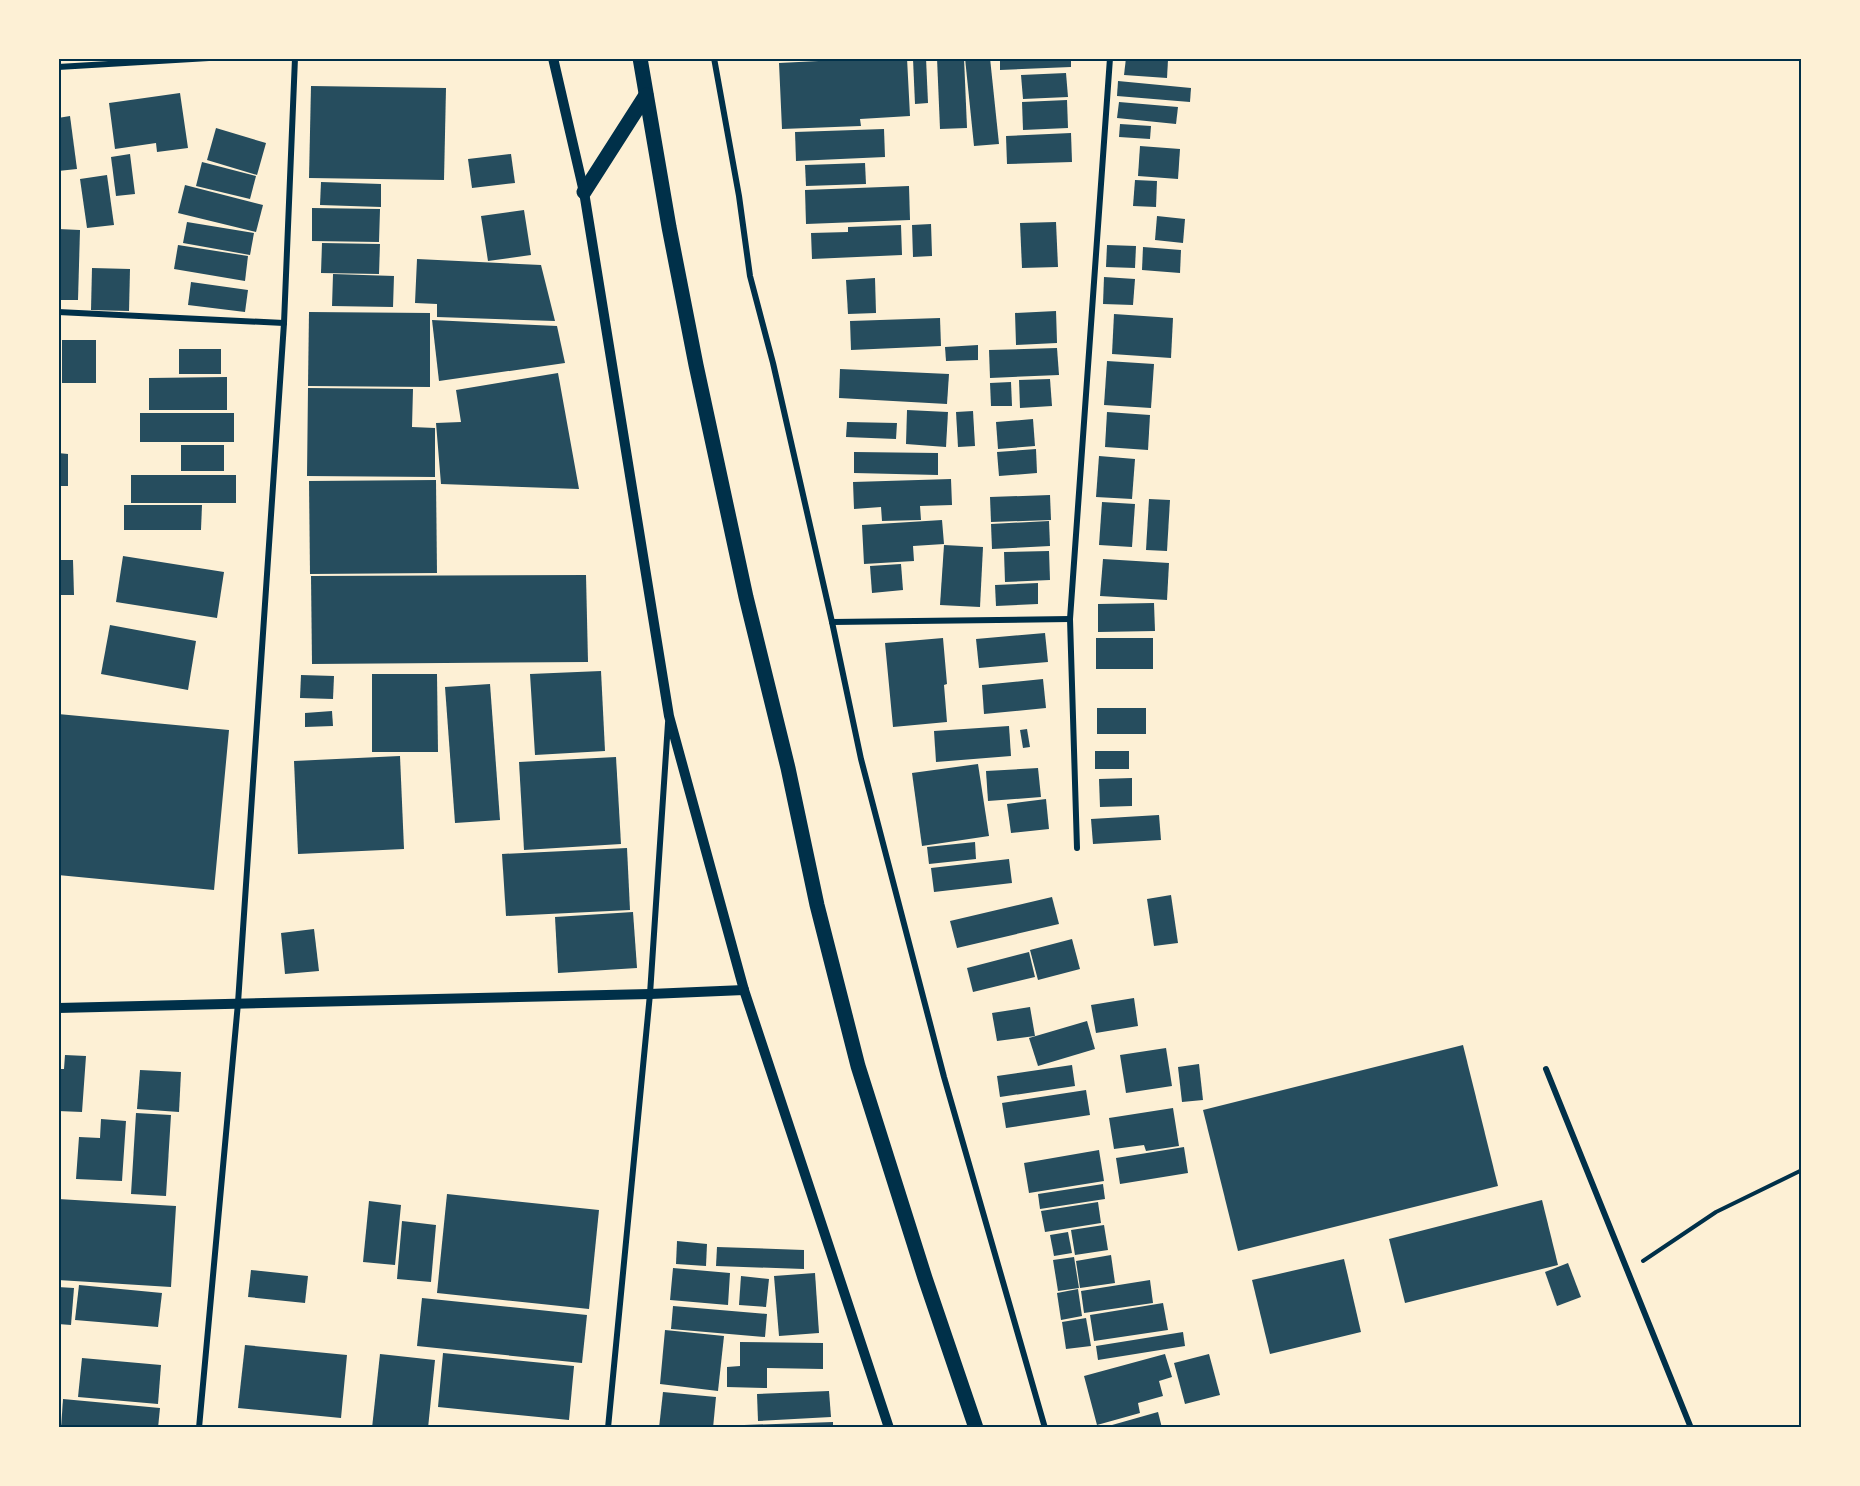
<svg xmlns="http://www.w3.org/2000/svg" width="1860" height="1486" font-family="Lato,sans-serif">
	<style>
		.building { fill: #264d5e }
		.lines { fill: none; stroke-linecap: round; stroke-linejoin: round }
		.path { stroke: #003049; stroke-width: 4 }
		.minor { stroke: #003049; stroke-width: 6 }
		.tertiary { stroke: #003049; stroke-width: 10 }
		.primary { stroke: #003049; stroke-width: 15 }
		.neatline { fill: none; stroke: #003049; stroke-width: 2 }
	</style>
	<rect width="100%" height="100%" fill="#fdf0d5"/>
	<g class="building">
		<polygon points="878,58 907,58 910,116 860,119 861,126 782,129 779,63"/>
		<polygon points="926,58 928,103 915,104 913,59"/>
		<polygon points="937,58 964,58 967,128 940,129"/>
		<polygon points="965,58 990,58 999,144 974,146"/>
		<polygon points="1000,58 1071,58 1071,67 1000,70"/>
		<polygon points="1126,58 1168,60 1167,78 1124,75"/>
		<polygon points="1066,73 1068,97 1023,99 1021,75"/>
		<polygon points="1118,81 1191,88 1190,102 1117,96"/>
		<polygon points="311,86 446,88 444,180 309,178"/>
		<polygon points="180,93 188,148 157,152 156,143 115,149 109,103"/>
		<polygon points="1067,100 1068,128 1023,130 1022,102"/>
		<polygon points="1119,102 1178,107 1176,124 1117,118"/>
		<polygon points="70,116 77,169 58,171 58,118"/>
		<polygon points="1120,124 1151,126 1150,139 1119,137"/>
		<polygon points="216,128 266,143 257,175 207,160"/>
		<polygon points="884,129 885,157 796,161 795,132"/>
		<polygon points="1071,133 1072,162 1007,164 1006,136"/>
		<polygon points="1140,146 1180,149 1178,179 1138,176"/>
		<polygon points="130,154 135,194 116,196 111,157"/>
		<polygon points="511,154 515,183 472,188 468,159"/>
		<polygon points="202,162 256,176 250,199 196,186"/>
		<polygon points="865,163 866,184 806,186 805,165"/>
		<polygon points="107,175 114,225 87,228 80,179"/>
		<polygon points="1135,180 1157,181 1156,207 1133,206"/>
		<polygon points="321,182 381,184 381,207 320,205"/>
		<polygon points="185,185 263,205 256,232 178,213"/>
		<polygon points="909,186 910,220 806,224 805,190"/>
		<polygon points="312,208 380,209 379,242 312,241"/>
		<polygon points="524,210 531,255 488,261 481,216"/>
		<polygon points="1157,216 1185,219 1183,243 1155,240"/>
		<polygon points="187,222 254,233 250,255 183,243"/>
		<polygon points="1056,222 1058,267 1022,268 1020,223"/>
		<polygon points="931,224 932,256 913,257 912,225"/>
		<polygon points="901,225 902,255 812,259 811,233 848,232 848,227"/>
		<polygon points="58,229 80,230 78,300 58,300"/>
		<polygon points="322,243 380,244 379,274 321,273"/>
		<polygon points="178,245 248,256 245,281 174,269"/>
		<polygon points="1107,245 1136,246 1135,268 1106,267"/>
		<polygon points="1143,247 1181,250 1180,273 1142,270"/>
		<polygon points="417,259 541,265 555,321 437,317 437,304 415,303"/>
		<polygon points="92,268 130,269 129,311 91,310"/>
		<polygon points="333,274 394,276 393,307 332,306"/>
		<polygon points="1104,277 1135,279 1133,305 1103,304"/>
		<polygon points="875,278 876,313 848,314 846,280"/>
		<polygon points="191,282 248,290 245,312 188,305"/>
		<polygon points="1056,311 1057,343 1016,345 1015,313"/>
		<polygon points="309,312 430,313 430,387 308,386"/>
		<polygon points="1114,314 1173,318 1171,358 1112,354"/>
		<polygon points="940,318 941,346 851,350 850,321"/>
		<polygon points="432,320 557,326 565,363 439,381"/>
		<rect x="62" y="340" width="34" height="43"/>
		<polygon points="978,345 978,360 946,361 945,347"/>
		<polygon points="1057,348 1059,375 990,378 989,350"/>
		<rect x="179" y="349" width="42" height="25"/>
		<polygon points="1107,361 1154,364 1151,408 1104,405"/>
		<polygon points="840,369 949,374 947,404 839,398"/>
		<polygon points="558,373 579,489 441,484 436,423 461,422 456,390"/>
		<polygon points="227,377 227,410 149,410 149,378"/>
		<polygon points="1050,379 1052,406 1020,408 1019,380"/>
		<polygon points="1011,382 1012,406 991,406 990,383"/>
		<polygon points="308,388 413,389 412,427 435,428 435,477 307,476"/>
		<polygon points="907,410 948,412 946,447 906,444"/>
		<polygon points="973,411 975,446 958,447 956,412"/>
		<polygon points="1107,412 1150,415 1148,450 1105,447"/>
		<rect x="140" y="413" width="94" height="29"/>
		<polygon points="1033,419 1035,446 998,449 996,422"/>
		<polygon points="847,422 897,423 896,439 846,437"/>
		<rect x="181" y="445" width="43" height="26"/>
		<polygon points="1036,449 1037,473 999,476 997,452"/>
		<polygon points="854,452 938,453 938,475 854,473"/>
		<polygon points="58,453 68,454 68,486 58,486"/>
		<polygon points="1099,456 1135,459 1132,499 1096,497"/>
		<rect x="131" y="475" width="105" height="28"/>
		<polygon points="951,479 952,505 920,506 921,520 882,521 881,507 854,509 853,482"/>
		<polygon points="436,480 437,573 310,574 309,481"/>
		<polygon points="1050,495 1051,520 991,522 990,497"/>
		<polygon points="1149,499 1170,500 1167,551 1146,550"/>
		<polygon points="1102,502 1135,504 1132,547 1099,545"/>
		<polygon points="124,505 202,505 201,530 124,530"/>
		<polygon points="942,520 944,544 913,546 914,561 864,564 862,525"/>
		<polygon points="1049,521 1050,546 992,549 991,524"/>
		<polygon points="944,545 983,547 980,607 940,605"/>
		<polygon points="1049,551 1050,580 1005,582 1004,552"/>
		<polygon points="123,556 224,572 217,618 116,602"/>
		<polygon points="1103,559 1169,563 1167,600 1100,596"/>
		<polygon points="58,560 73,560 74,595 58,595"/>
		<polygon points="901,564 903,590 872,593 870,566"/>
		<polygon points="586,575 588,662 312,664 311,576"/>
		<polygon points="1038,583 1038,604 996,606 995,585"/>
		<polygon points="1154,603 1155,631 1098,632 1098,604"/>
		<polygon points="110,625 196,641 188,690 101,674"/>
		<polygon points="1045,633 1048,662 979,668 976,639"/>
		<polygon points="943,638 947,684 944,685 947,722 893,727 885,643"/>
		<rect x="1096" y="638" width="57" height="31"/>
		<polygon points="601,671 605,751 535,755 530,674"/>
		<polygon points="372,674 437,674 438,752 372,752"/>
		<polygon points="301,675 334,676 333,699 300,698"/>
		<polygon points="1043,679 1046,708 984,714 982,685"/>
		<polygon points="490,684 500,820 455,823 445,687"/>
		<rect x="1097" y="708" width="49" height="26"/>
		<polygon points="332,711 333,726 305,727 305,713"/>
		<polygon points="58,714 229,730 214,890 58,875"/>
		<polygon points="1009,726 1011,756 936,762 934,731"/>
		<polygon points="1027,729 1030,747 1023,748 1020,730"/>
		<rect x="1095" y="751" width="34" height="18"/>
		<polygon points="400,756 404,849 298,854 294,761"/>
		<polygon points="616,757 621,844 524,850 519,762"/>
		<polygon points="978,764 989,836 922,846 912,773"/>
		<polygon points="1038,768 1041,797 988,801 986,771"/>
		<polygon points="1132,778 1132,806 1100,807 1099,779"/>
		<polygon points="1046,799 1049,829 1011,833 1007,804"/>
		<polygon points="1159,815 1161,840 1093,844 1091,819"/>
		<polygon points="975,842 976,859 929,864 927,847"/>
		<polygon points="627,848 630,910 506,916 502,854"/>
		<polygon points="1009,859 1012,883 934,892 931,868"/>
		<polygon points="1171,895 1178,943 1154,946 1147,899"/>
		<polygon points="1052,897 1059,924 957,948 950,921"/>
		<polygon points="633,912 637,968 558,973 555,917"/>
		<polygon points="314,929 319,971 285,974 281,933"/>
		<polygon points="1072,939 1080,969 1038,980 1030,950"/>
		<polygon points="1029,952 1035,977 973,992 967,968"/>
		<polygon points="1134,998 1138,1026 1096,1033 1091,1005"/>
		<polygon points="1030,1007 1035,1036 997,1041 992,1013"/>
		<polygon points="1087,1021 1095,1049 1038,1066 1029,1038"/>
		<polygon points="1463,1045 1498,1186 1238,1251 1203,1110"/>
		<polygon points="1166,1048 1172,1086 1126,1093 1120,1055"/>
		<polygon points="65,1055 86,1056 82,1112 58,1111 58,1069 64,1069"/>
		<polygon points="1199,1064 1203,1100 1182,1102 1178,1067"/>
		<polygon points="1072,1065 1075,1086 1000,1097 997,1076"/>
		<polygon points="140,1070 181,1072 179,1112 137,1109"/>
		<polygon points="1086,1090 1090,1115 1006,1128 1002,1103"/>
		<polygon points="1173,1108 1179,1146 1146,1151 1144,1145 1114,1149 1109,1118"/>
		<polygon points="136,1113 171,1115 166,1196 131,1194"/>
		<polygon points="101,1119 126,1121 122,1181 76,1179 79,1137 100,1138"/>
		<polygon points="1184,1147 1188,1173 1120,1184 1116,1158"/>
		<polygon points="1099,1150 1104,1181 1029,1193 1024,1163"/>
		<polygon points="1103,1184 1105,1199 1040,1209 1038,1194"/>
		<polygon points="447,1194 599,1210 589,1309 437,1293"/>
		<polygon points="58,1199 176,1206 171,1287 58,1280"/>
		<polygon points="1542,1200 1558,1265 1405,1303 1389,1239"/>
		<polygon points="369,1201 401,1205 395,1265 363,1262"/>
		<polygon points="1098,1202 1101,1223 1045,1232 1041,1211"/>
		<polygon points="402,1221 436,1225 431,1282 397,1279"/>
		<polygon points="1104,1225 1108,1250 1075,1255 1071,1230"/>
		<polygon points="1068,1232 1072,1253 1054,1256 1050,1235"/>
		<polygon points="677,1241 707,1244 706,1266 676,1264"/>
		<polygon points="717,1247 804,1250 804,1269 716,1266"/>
		<polygon points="1111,1255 1115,1283 1080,1288 1076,1261"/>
		<polygon points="1074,1257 1079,1288 1058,1291 1053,1260"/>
		<polygon points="1344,1259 1361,1332 1270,1354 1252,1280"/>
		<polygon points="1568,1263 1581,1297 1557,1306 1545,1272"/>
		<polygon points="673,1268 730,1273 728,1305 670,1300"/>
		<polygon points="251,1270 308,1276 305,1303 248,1297"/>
		<polygon points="815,1273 819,1333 779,1336 774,1276"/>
		<polygon points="741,1276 769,1279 766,1307 739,1305"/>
		<polygon points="1150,1280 1153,1303 1084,1313 1081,1291"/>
		<polygon points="79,1285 162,1293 158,1327 75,1320"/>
		<polygon points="58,1287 74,1288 71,1325 58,1324"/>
		<polygon points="1078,1289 1082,1316 1061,1320 1057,1293"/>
		<polygon points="422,1298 587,1315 582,1363 417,1346"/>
		<polygon points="1163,1303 1168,1330 1094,1341 1090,1315"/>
		<polygon points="673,1306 767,1314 765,1337 671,1329"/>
		<polygon points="1086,1318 1091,1346 1066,1349 1062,1322"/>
		<polygon points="665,1330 724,1336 718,1391 660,1384"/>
		<polygon points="1183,1332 1185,1346 1098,1360 1096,1346"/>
		<polygon points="740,1342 823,1343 823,1369 767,1368 767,1388 727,1387 727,1367 740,1366"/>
		<polygon points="245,1345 347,1355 341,1418 238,1408"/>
		<polygon points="443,1353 574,1366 569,1420 438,1407"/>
		<polygon points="380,1354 435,1360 428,1428 372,1428"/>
		<polygon points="1165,1354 1172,1377 1159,1381 1163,1396 1138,1403 1140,1413 1097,1425 1084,1376"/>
		<polygon points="1209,1354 1220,1395 1185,1404 1174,1363"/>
		<polygon points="82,1358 161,1365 158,1404 78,1397"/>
		<polygon points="829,1391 831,1417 758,1421 757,1394"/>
		<polygon points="663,1392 716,1397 713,1428 659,1428"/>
		<polygon points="63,1399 160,1408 158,1428 61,1428"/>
		<polygon points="1158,1412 1162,1428 1105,1428 1105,1427"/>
		<polygon points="833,1422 833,1428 744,1428 744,1425"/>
	</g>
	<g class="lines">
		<polyline class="path" points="1643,1261 1716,1212 1802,1170"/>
		<g class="minor">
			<polyline points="714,58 739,196 750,276 773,363 832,622 861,759 944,1077 1045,1428"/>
			<polyline points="58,67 209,58"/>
			<polyline points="58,312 284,323"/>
			<polyline points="832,622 1070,619"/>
			<polyline points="1077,848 1070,619 1110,58"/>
			<polyline points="1546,1069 1691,1428"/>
			<polyline points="199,1428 238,1003 284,323 295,58"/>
			<polyline points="608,1428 650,994 668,723"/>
		</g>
		<g class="tertiary">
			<polyline points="553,58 584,192 669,716 744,990 889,1428"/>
			<polyline points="58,1008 650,994 744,990"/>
		</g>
		<g class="primary">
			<polyline points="640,58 669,227 696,365 746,597 788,768 817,905 858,1066 925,1278 976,1428"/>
			<polyline points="584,192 646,95"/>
		</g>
	</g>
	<rect width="1860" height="1486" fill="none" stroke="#fdf0d5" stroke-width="120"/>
	<rect x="60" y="60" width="1740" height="1366" class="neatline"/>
</svg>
